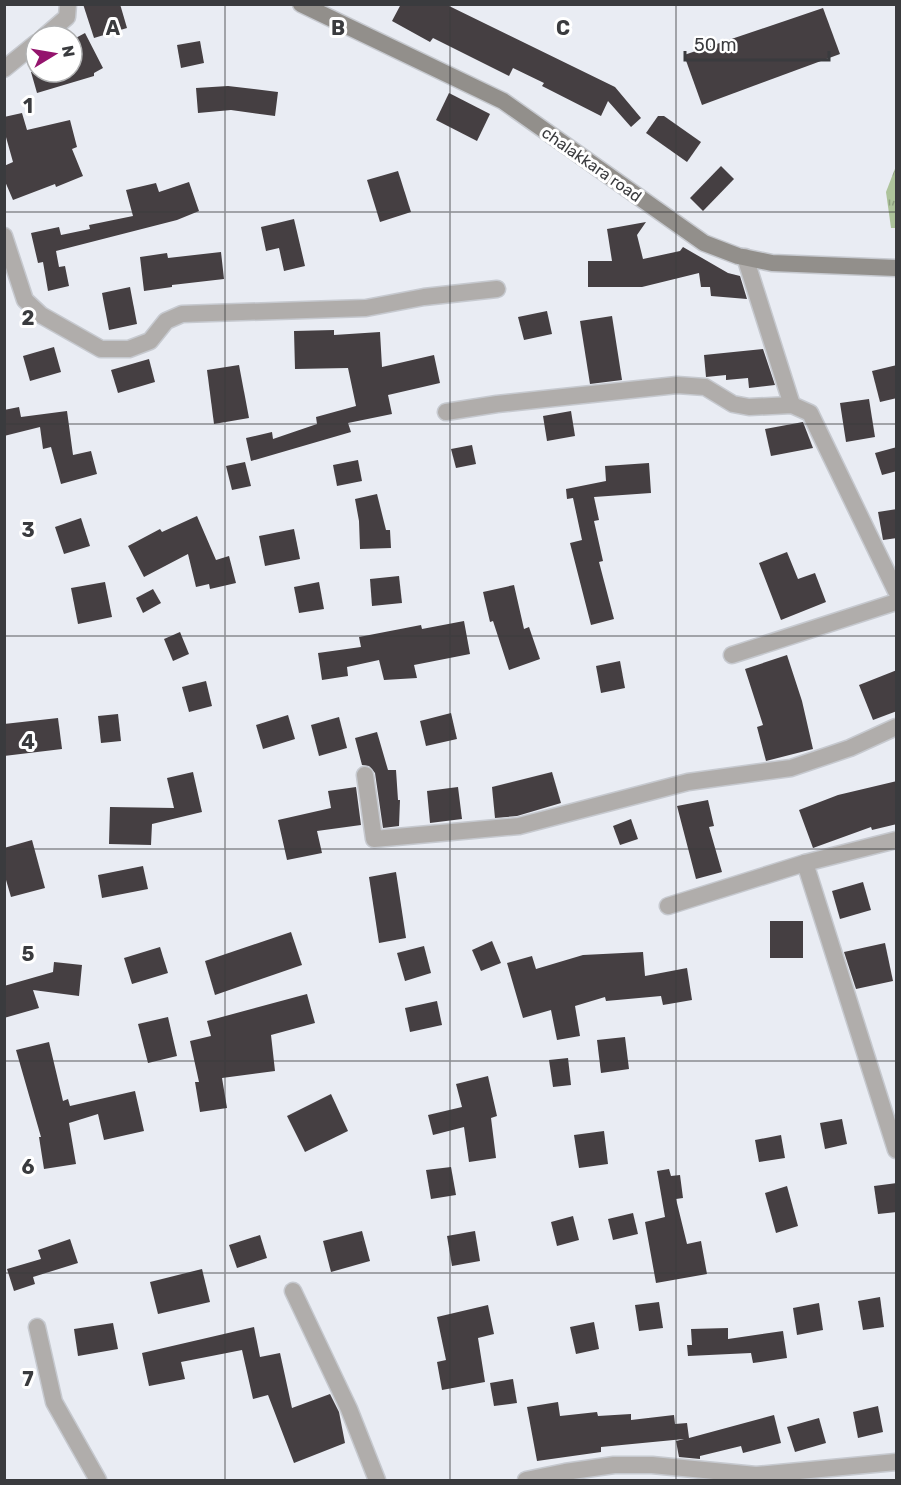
<svg xmlns="http://www.w3.org/2000/svg" width="901" height="1485" font-family="Rubik,sans-serif">
	<style>
		.grass { fill: url(#grass-tufts) }
		.building { fill: #453f42 }
		.lines { fill: none; stroke-linecap: round; stroke-linejoin: round }
		.minor-casing { stroke: #c6c9cf; stroke-width: 19 }
		.secondary-casing { stroke: #c6c9cf; stroke-width: 19 }
		.minor { stroke: #b0adab; stroke-width: 16 }
		.secondary { stroke: #928f8b; stroke-width: 16 }
		.grid { fill: none; stroke: #3a3b3e; stroke-width: 1.5; stroke-opacity: 0.55 }
		.labels { text-anchor: middle; stroke-width: 6; stroke-linejoin: round; paint-order: stroke }
		.street-label { font-size: 16px; fill: #3a3b3e; stroke: #fff }
		.grid-label { font-size: 20px; text-anchor: middle; font-weight: bold; fill: #3a3b3e; stroke: #fff; stroke-width: 6; stroke-linejoin: round; paint-order: stroke }
	</style>
	<defs>
		<pattern id="grass-tufts" width="24" height="20" patternUnits="userSpaceOnUse" patternTransform="scale(1.5)"><rect width="24" height="20" fill="#adc39b"/><path d="M3 7l-1-3M5 7V3M7 7l1-3M15 17l-1-3M17 17v-4M19 17l1-3" fill="none" stroke="#8ea080"/></pattern>
	</defs>
	<rect width="100%" height="100%" fill="#e9ecf3"/>
	<polygon class="grass" points="896,166 896,228 891,228 886,192"/>
	<g class="building">
		<polygon points="83,4 120,4 127,28 94,38"/>
		<polygon points="401,4 445,4 615,87 641,118 631,127 608,101 601,116 542,86 544,83 513,68 509,76 433,38 430,42 392,21"/>
		<polygon points="823,8 840,54 702,105 684,55"/>
		<polygon points="85,33 103,68 94,73 94,76 37,93 31,72 72,72 72,40"/>
		<polygon points="200,41 204,63 181,68 177,45"/>
		<polygon points="228,86 278,92 275,116 231,110 198,113 196,88"/>
		<polygon points="449,93 490,114 477,141 436,120"/>
		<polygon points="22,113 27,130 70,120 77,147 72,149 83,176 56,187 55,184 13,200 4,179 4,166 13,162 4,130 4,117"/>
		<polygon points="658,116 664,116 701,142 687,162 646,133"/>
		<polygon points="721,166 734,179 703,211 690,198"/>
		<polygon points="398,171 411,212 380,222 367,180"/>
		<polygon points="189,182 199,211 177,220 56,251 59,267 65,266 69,286 48,291 43,262 38,263 31,233 59,227 61,235 90,229 89,225 133,216 126,190 156,183 159,192"/>
		<polygon points="294,219 305,266 284,271 279,248 266,251 261,227"/>
		<polygon points="646,222 637,235 643,259 680,251 683,247 728,273 740,276 747,299 711,296 710,287 701,287 699,273 642,287 588,287 588,261 612,261 607,229"/>
		<polygon points="221,252 224,279 172,285 172,287 144,291 140,257 167,253 168,258"/>
		<polygon points="130,287 137,324 109,330 102,293"/>
		<polygon points="547,311 552,334 524,340 518,317"/>
		<polygon points="612,316 622,380 590,384 580,321"/>
		<polygon points="334,330 334,335 380,332 382,367 434,355 440,383 388,395 392,414 348,423 351,432 251,461 246,438 272,432 273,439 317,424 316,417 356,406 348,368 295,369 294,331"/>
		<polygon points="54,347 61,372 30,381 23,356"/>
		<polygon points="763,349 775,385 749,388 748,378 726,380 726,375 706,377 704,355"/>
		<polygon points="149,359 155,382 118,393 111,370"/>
		<polygon points="239,365 249,418 214,424 207,370"/>
		<polygon points="897,365 897,398 880,402 872,371"/>
		<polygon points="869,399 875,437 846,442 840,403"/>
		<polygon points="19,407 21,417 67,411 73,455 91,451 97,474 61,484 51,447 43,449 40,427 4,436 4,410"/>
		<polygon points="571,411 575,436 547,441 543,416"/>
		<polygon points="803,422 813,448 771,456 765,429"/>
		<polygon points="472,445 476,464 456,468 451,449"/>
		<polygon points="897,447 897,471 882,475 875,453"/>
		<polygon points="358,460 362,481 337,486 333,465"/>
		<polygon points="245,462 251,486 232,490 226,466"/>
		<polygon points="649,463 651,493 594,497 599,520 594,521 603,561 599,562 614,619 591,625 570,543 582,540 573,498 567,499 566,489 606,481 605,466"/>
		<polygon points="377,494 386,530 390,530 391,548 360,549 359,521 355,499"/>
		<polygon points="897,509 897,538 883,540 878,512"/>
		<polygon points="197,516 216,560 229,556 236,583 210,589 209,584 196,587 188,554 144,577 128,546 160,529 162,532"/>
		<polygon points="81,518 90,546 64,554 55,527"/>
		<polygon points="294,529 300,559 265,566 259,536"/>
		<polygon points="787,552 798,579 815,573 826,602 781,620 759,563"/>
		<polygon points="399,576 402,603 372,606 370,579"/>
		<polygon points="105,582 112,617 78,624 71,588"/>
		<polygon points="319,582 324,609 299,613 294,587"/>
		<polygon points="514,585 524,629 529,627 540,659 509,670 493,621 490,622 483,592"/>
		<polygon points="153,589 161,603 143,613 136,598"/>
		<polygon points="464,621 470,654 414,665 417,678 384,680 379,660 347,667 348,676 322,680 318,653 361,647 359,637 421,625 422,629"/>
		<polygon points="180,632 189,654 173,661 164,639"/>
		<polygon points="787,655 802,701 813,749 766,761 757,727 763,725 745,669"/>
		<polygon points="620,661 625,688 601,693 596,666"/>
		<polygon points="897,670 897,711 873,720 859,685"/>
		<polygon points="206,681 212,706 189,712 182,687"/>
		<polygon points="451,713 457,739 426,746 420,721"/>
		<polygon points="118,714 121,741 101,743 98,716"/>
		<polygon points="288,715 295,739 263,749 256,725"/>
		<polygon points="339,717 347,748 319,756 311,725"/>
		<polygon points="58,718 62,749 4,756 4,724"/>
		<polygon points="377,732 388,770 396,770 398,800 400,800 399,826 383,828 375,773 369,766 362,765 355,738"/>
		<polygon points="193,772 202,812 152,824 151,845 109,844 110,807 174,808 167,778"/>
		<polygon points="552,772 561,803 517,816 495,818 492,787"/>
		<polygon points="897,781 897,824 872,830 871,827 813,848 799,810 838,795"/>
		<polygon points="356,787 361,825 317,831 322,853 287,860 278,820 331,808 328,791"/>
		<polygon points="458,787 462,819 430,823 427,791"/>
		<polygon points="708,800 714,826 709,827 722,872 696,879 677,806"/>
		<polygon points="631,819 638,839 620,845 613,826"/>
		<polygon points="32,840 45,888 11,897 4,873 4,848"/>
		<polygon points="143,866 148,889 102,898 98,875"/>
		<polygon points="396,872 406,938 379,943 369,877"/>
		<polygon points="863,882 871,910 840,919 832,891"/>
		<rect x="770" y="921" width="33" height="37"/>
		<polygon points="291,932 302,965 215,995 205,961"/>
		<polygon points="492,941 501,963 481,971 472,950"/>
		<polygon points="885,943 893,981 856,989 844,952"/>
		<polygon points="424,946 431,973 405,981 397,953"/>
		<polygon points="160,947 168,973 132,984 124,958"/>
		<polygon points="643,952 645,976 687,968 692,1000 663,1005 661,996 606,1001 605,997 575,1006 580,1036 557,1040 551,1010 523,1018 507,963 532,956 536,969 583,955"/>
		<polygon points="54,962 82,965 79,996 33,990 39,1008 4,1018 4,986 53,972"/>
		<polygon points="307,994 315,1023 271,1035 275,1071 222,1078 227,1108 200,1112 195,1082 199,1082 190,1041 211,1036 207,1021"/>
		<polygon points="437,1001 442,1025 410,1032 405,1008"/>
		<polygon points="168,1017 177,1056 148,1063 138,1024"/>
		<polygon points="625,1037 629,1069 601,1073 597,1040"/>
		<polygon points="49,1042 63,1101 68,1099 70,1106 135,1091 144,1131 104,1140 98,1114 69,1123 76,1164 44,1169 39,1137 41,1137 16,1050"/>
		<polygon points="568,1058 571,1085 553,1087 549,1060"/>
		<polygon points="488,1076 497,1116 491,1118 496,1158 469,1162 464,1127 433,1135 428,1115 462,1107 456,1084"/>
		<polygon points="331,1094 348,1131 305,1152 287,1116"/>
		<polygon points="842,1119 847,1144 825,1149 820,1123"/>
		<polygon points="604,1131 608,1164 579,1168 574,1135"/>
		<polygon points="781,1135 785,1158 759,1162 755,1140"/>
		<polygon points="451,1167 456,1195 431,1199 426,1170"/>
		<polygon points="669,1169 671,1176 680,1175 683,1198 676,1199 687,1244 701,1241 707,1274 656,1283 645,1222 665,1217 657,1171"/>
		<polygon points="897,1183 897,1212 878,1214 874,1186"/>
		<polygon points="787,1186 798,1226 776,1233 765,1193"/>
		<polygon points="633,1213 638,1234 613,1240 608,1219"/>
		<polygon points="573,1216 579,1240 557,1246 551,1222"/>
		<polygon points="362,1231 370,1261 331,1272 323,1241"/>
		<polygon points="475,1231 480,1261 452,1266 447,1236"/>
		<polygon points="260,1235 267,1258 237,1268 229,1245"/>
		<polygon points="70,1239 78,1263 33,1277 35,1284 14,1291 7,1269 41,1259 38,1250"/>
		<polygon points="202,1269 210,1302 158,1314 150,1282"/>
		<polygon points="880,1297 884,1327 863,1330 858,1301"/>
		<polygon points="659,1302 663,1328 639,1331 635,1305"/>
		<polygon points="819,1303 823,1330 797,1335 793,1308"/>
		<polygon points="488,1305 494,1334 478,1338 485,1382 442,1390 437,1362 446,1360 437,1317"/>
		<polygon points="594,1322 599,1349 576,1354 570,1327"/>
		<polygon points="113,1323 118,1349 78,1356 74,1329"/>
		<polygon points="254,1327 260,1357 280,1353 292,1408 330,1394 339,1412 345,1443 294,1463 268,1395 253,1399 242,1350 181,1362 185,1379 149,1386 142,1353"/>
		<polygon points="728,1328 728,1339 783,1331 787,1358 753,1363 751,1353 688,1356 687,1345 692,1345 691,1329"/>
		<polygon points="513,1379 517,1403 494,1406 490,1383"/>
		<polygon points="558,1402 560,1416 597,1412 598,1416 631,1414 631,1420 674,1415 675,1424 687,1423 689,1438 774,1415 781,1443 743,1453 741,1446 700,1456 700,1459 679,1457 676,1441 684,1439 601,1447 601,1452 537,1461 527,1407"/>
		<polygon points="878,1406 883,1432 858,1438 853,1412"/>
		<polygon points="819,1418 826,1443 795,1452 787,1427"/>
	</g>
	<g class="lines">
		<defs>
			<g id="minor">
				<polyline points="45,36 67,17 68,4"/>
				<polyline points="4,69 36,43"/>
				<polyline points="4,236 25,300 41,315 101,349 129,349 150,341 166,321 182,314 366,308 424,297 497,289"/>
				<polyline points="745,257 792,405"/>
				<polyline points="446,412 497,404 677,385 705,387 733,404 749,407 792,405 810,413 896,591"/>
				<polyline points="732,655 896,602"/>
				<polyline points="365,775 374,839 519,826 688,782 791,768 850,748 896,727"/>
				<polyline points="805,863 896,1150"/>
				<polyline points="668,906 805,863 896,840"/>
				<polyline points="293,1291 349,1409 377,1480"/>
				<polyline points="37,1327 54,1402 98,1480"/>
				<polyline points="526,1480 565,1472 614,1465 652,1465 756,1475 896,1462"/>
			</g>
			<polyline id="secondary" points="301,4 503,101 704,243 738,256 772,263 896,268"/>
		</defs>
		<use href="#minor" class="minor-casing"/>
		<use href="#secondary" class="secondary-casing"/>
		<use href="#minor" class="minor"/>
		<use href="#secondary" class="secondary"/>
	</g>
	<path class="grid" d="M225,4V1480M450,4V1480M676,4V1480M4,212H896M4,424H896M4,636H896M4,849H896M4,1061H896M4,1273H896"/>
	<g class="labels">
		<g class="street-label">
			<text transform="translate(592 164) rotate(35)" y="6">chalakkara road</text>
		</g>
	</g>
	<g class="grid-label">
		<text x="113" y="35">A</text>
		<text x="338" y="35">B</text>
		<text x="563" y="35">C</text>
		<text x="28" y="113">1</text>
		<text x="28" y="325">2</text>
		<text x="28" y="537">3</text>
		<text x="28" y="749">4</text>
		<text x="28" y="961">5</text>
		<text x="28" y="1174">6</text>
		<text x="28" y="1386">7</text>
	</g>
	<rect width="901" height="1485" fill="none" stroke="#3a3b3e" stroke-width="12"/>
	<g transform="translate(54 54) rotate(79)"><circle r="28" fill="#ffffff" stroke="#b0b1b2" stroke-width="1.5"/>
	<path d="M0-4.5L10 22L0 15L-10 22Z" fill="#94146d"/>
	<text y="-9" font-size="16" font-weight="bold" text-anchor="middle" fill="#3a3b3e">N</text>
	</g>
	<path d="M685 51v9h144v-9" fill="none" stroke="#3a3b3e" stroke-width="3"/>
	<text x="694" y="51" font-size="18" fill="#3a3b3e" stroke="#ffffff" stroke-width="4.5" paint-order="stroke">50 m</text>
</svg>
